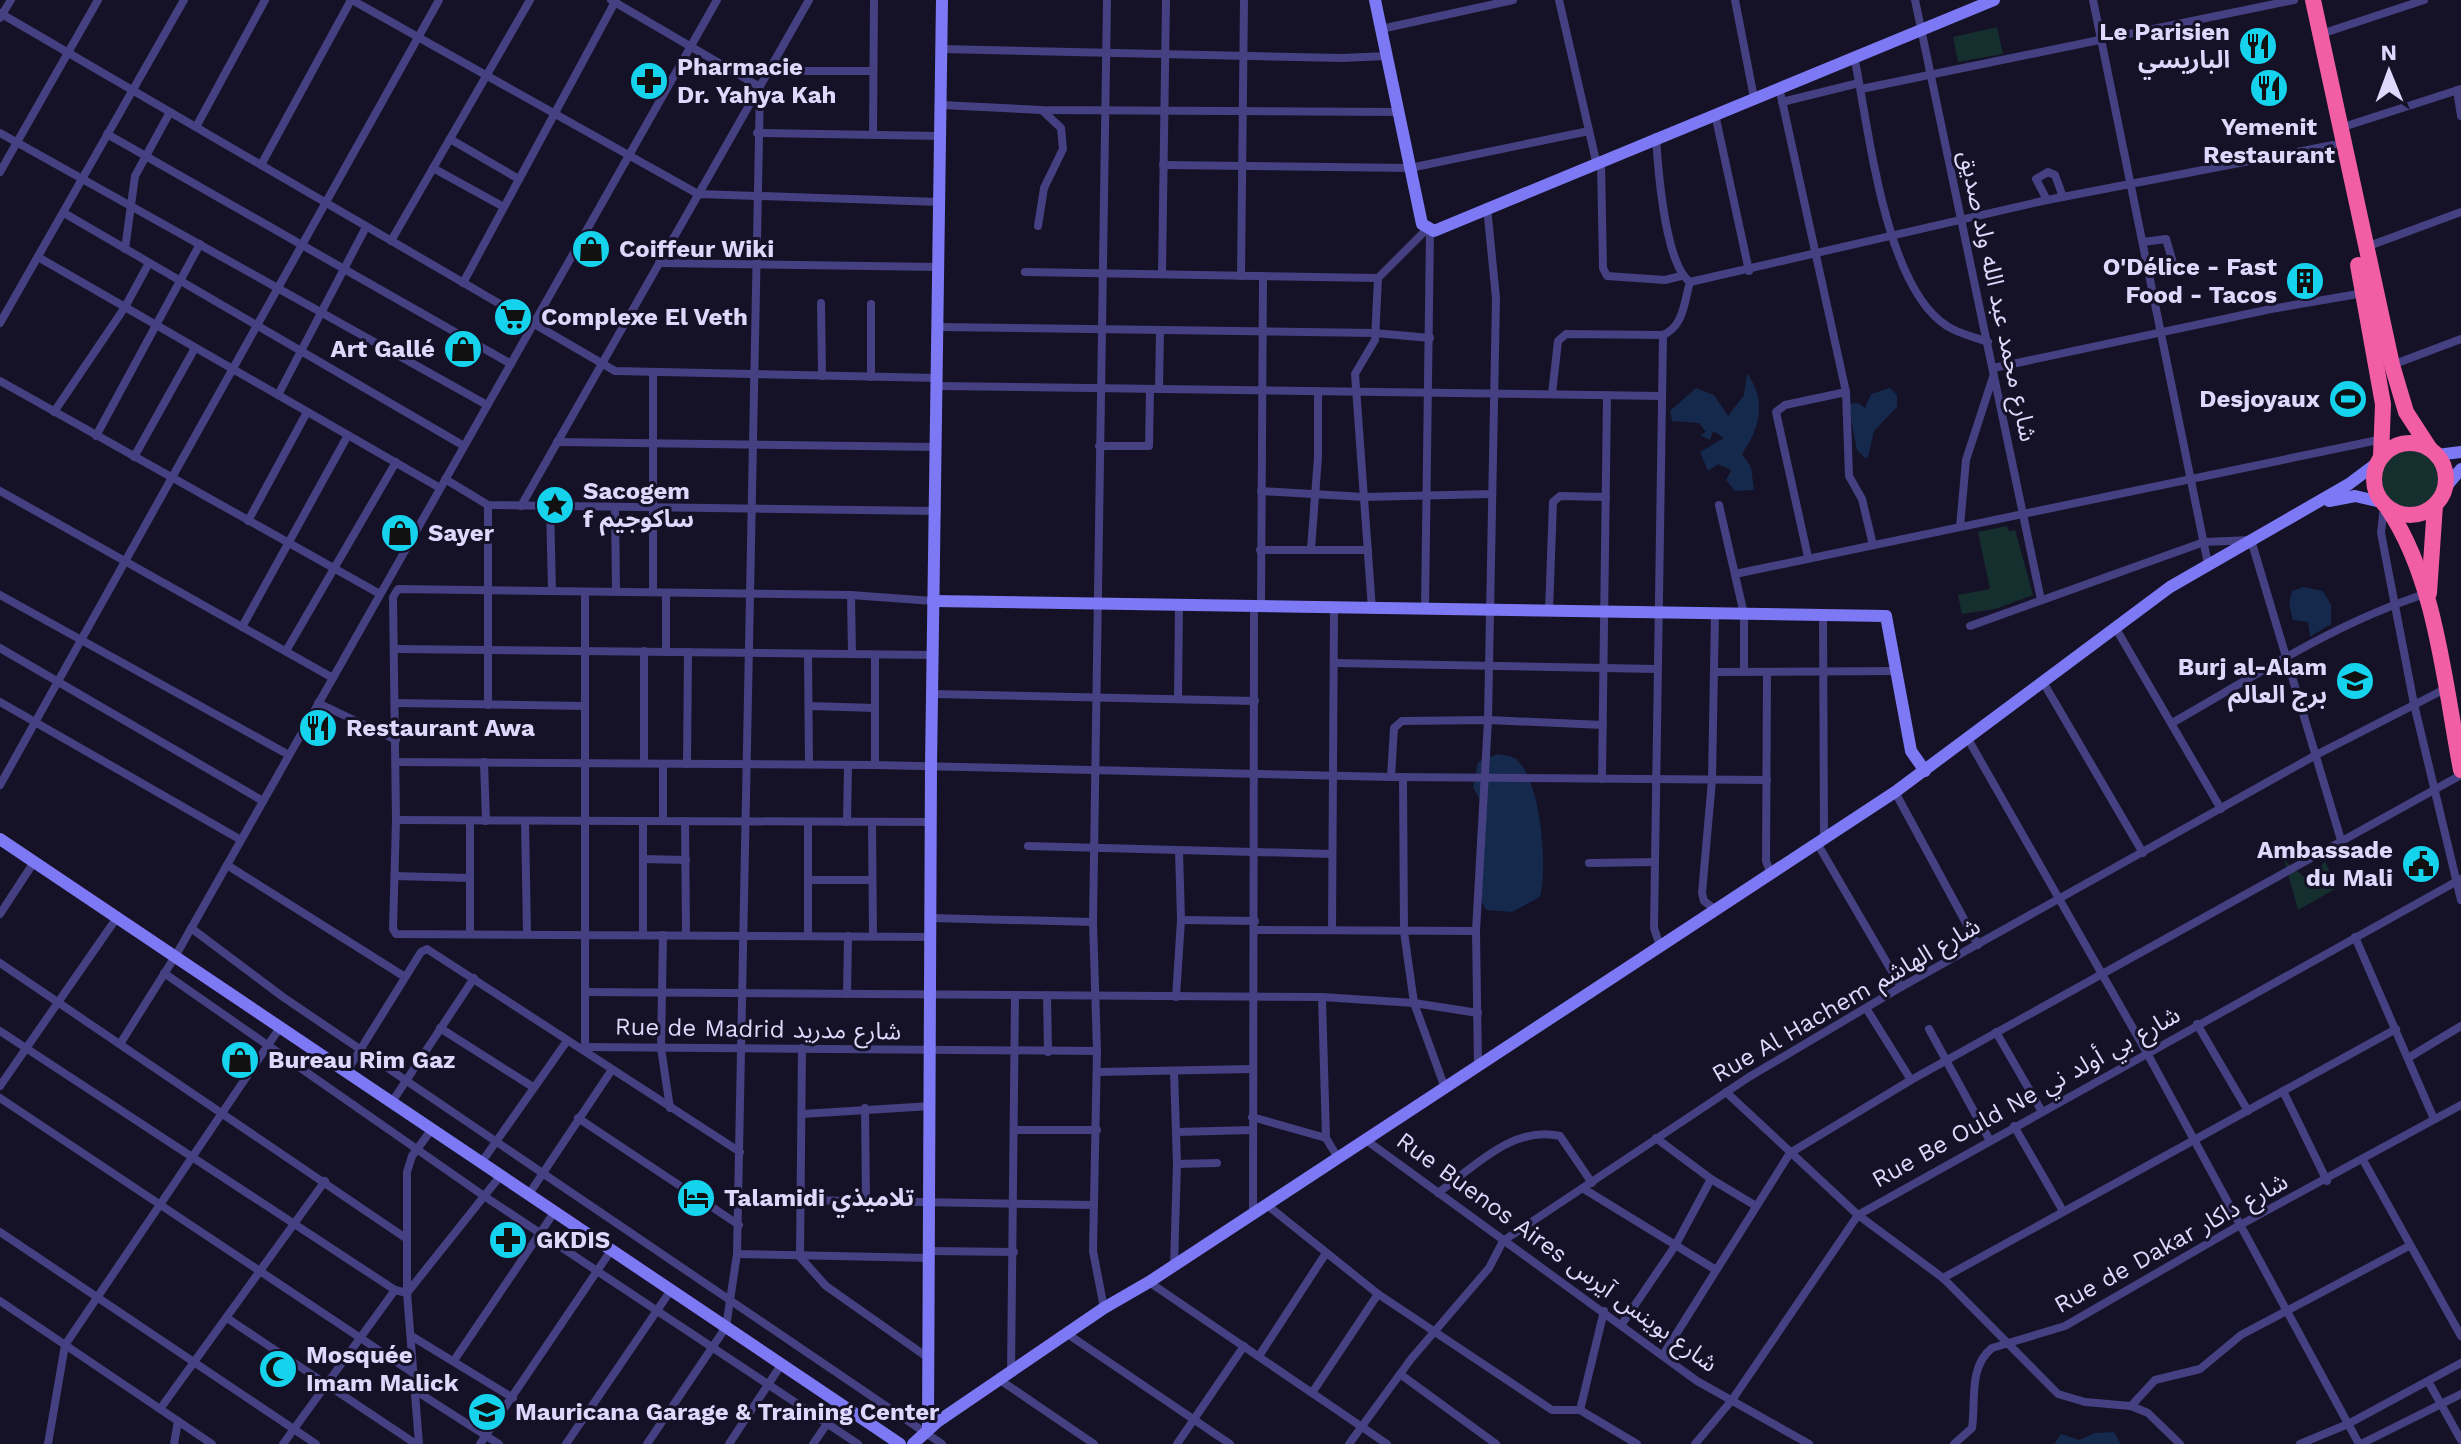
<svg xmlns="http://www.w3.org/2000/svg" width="2461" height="1444" font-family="'Work Sans','Noto Sans Arabic',sans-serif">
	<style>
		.green { fill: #152f2f }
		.water { fill: #15294c }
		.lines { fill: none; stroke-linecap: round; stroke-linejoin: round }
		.street { stroke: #444081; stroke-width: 8 }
		.secondary { stroke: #7d78f4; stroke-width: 12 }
		.highway { stroke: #f25ea3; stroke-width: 16 }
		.labels { text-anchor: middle; stroke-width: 6; stroke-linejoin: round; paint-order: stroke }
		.poi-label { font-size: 24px; font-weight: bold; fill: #ded9fc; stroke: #151126; text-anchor: start }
		.street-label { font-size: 24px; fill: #ded9fc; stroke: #151126 }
	</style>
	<rect width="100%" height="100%" fill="#151126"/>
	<g class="green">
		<polygon points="1997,27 2003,54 1958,62 1953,37"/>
		<circle cx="2411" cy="480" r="33"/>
		<polygon points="2007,526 2009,531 2015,530 2033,595 1995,609 1962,614 1958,595 1990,589 1978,532"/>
		<polygon points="2284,860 2309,881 2325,861 2337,888 2298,910"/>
	</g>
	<g class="water">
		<path d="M1747,373C1767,401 1760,427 1742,454L1751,467L1754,490L1735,491L1726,480L1731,470L1718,464L1708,471L1700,452L1724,438L1713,431L1710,440L1700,435L1706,432L1699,423L1672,421L1670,411L1696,388L1714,395L1728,416L1744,395Z"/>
		<polygon points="1890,388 1897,395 1897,407 1874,431 1868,457 1865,458 1857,450 1848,404 1858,403 1865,408 1871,394"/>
		<polygon points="2304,587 2323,591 2331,605 2331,624 2310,637 2308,622 2293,620 2289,603 2292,591"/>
		<path d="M1498,754C1503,755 1511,756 1516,759C1541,779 1548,868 1540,897L1512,912L1486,910L1480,898L1482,803L1473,787L1478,762Z"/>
		<polygon points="2114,1432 2121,1444 2054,1444 2061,1434 2079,1440 2095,1433"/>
	</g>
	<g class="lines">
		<g class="street">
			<polyline points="352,0 698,194 940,202"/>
			<polyline points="611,0 760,87 737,1254 726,1327 647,1444"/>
			<polyline points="1559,0 1596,161"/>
			<polyline points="1735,0 1754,98"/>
			<polyline points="1915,0 2041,600"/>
			<polyline points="2093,0 2208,564"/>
			<polyline points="0,13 615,371 938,378"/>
			<polyline points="0,18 11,0"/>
			<polyline points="1381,29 1513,0"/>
			<polyline points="2321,34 2424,0"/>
			<polyline points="941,49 1342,58 1386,56"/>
			<path d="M1854,56C1869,127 1884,286 1947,326C1959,334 1975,337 1988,342"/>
			<polyline points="768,71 873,71"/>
			<polyline points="1779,87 1846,392 1849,476 1862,499 1873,545"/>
			<polyline points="1861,89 2294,0"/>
			<polyline points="2457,90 2461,116"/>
			<polyline points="1782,102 1859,83"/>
			<polyline points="941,105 1042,110 1398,112"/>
			<polyline points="1715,114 1749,271"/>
			<polyline points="196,127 265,0"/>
			<polyline points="2340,128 2461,89"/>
			<polyline points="0,133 487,405"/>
			<polyline points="757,133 940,136"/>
			<polyline points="107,134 511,364"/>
			<polyline points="873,135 874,0"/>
			<path d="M1656,137C1658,169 1665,264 1690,282L2047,200L2333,145"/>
			<polyline points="450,139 517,178"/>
			<polyline points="1601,161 1603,268 1607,276 1665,280 1681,276"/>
			<polyline points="261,165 351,0"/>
			<polyline points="1163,165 1410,168 1589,131"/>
			<polyline points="433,168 502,206"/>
			<polyline points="0,172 98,0"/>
			<polyline points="2047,200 2036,179 2048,172 2055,175 2063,197"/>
			<polyline points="64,213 464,446"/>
			<polyline points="1038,226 1044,188 1063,149 1061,128 1043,111"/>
			<polyline points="391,241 530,0"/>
			<polyline points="2143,242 2166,239 2174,266 2151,273"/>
			<polyline points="2366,247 2461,212"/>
			<polyline points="125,249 135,176 170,112"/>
			<polyline points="38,257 440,488"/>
			<polyline points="659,263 939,267"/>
			<polyline points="1025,272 1378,278"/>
			<polyline points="1162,274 1166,0"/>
			<polyline points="1241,276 1244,0"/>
			<polyline points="463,283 616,0"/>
			<polyline points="821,303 822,376"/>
			<polyline points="871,304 871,377"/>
			<polyline points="0,323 184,0"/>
			<polyline points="939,327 1375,333 1430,338"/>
			<polyline points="2392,365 2461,339"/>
			<polyline points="1993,368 2271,309 2364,293"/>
			<polyline points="653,373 653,592"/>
			<polyline points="0,381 380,594"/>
			<polyline points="938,386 1662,396"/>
			<polyline points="1159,389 1160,330"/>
			<path d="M1552,394L1558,341L1566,334L1663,335C1684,326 1684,302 1690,282"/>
			<polyline points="278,395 366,227"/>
			<polyline points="54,412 125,307 149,263"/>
			<polyline points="96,436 200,244"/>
			<polyline points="557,442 937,447"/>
			<polyline points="1099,446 1149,446 1150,389"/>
			<polyline points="134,457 195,348"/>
			<polyline points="445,479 488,505 937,511"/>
			<polyline points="0,491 333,678"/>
			<polyline points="1261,491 1364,497 1491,494"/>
			<polyline points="1719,505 1744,614 1744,672"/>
			<polyline points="521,506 809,0"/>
			<polyline points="550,506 552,591"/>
			<polyline points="2384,506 2381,533 2414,704 2461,900"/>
			<polyline points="615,507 616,592"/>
			<polyline points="248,521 307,412"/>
			<polyline points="1960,527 1966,460 1993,377"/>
			<polyline points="1311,549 1318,457 1318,391"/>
			<polyline points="1260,550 1368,550"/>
			<polyline points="1808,557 1776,412 1785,405 1846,392"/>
			<polyline points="1735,574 2383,439"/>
			<polyline points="585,592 585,1051"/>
			<polyline points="666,593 666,652"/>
			<polyline points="0,595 289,755"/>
			<polyline points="851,595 852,654"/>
			<polyline points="1261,606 1263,276"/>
			<polyline points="1372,609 1355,374 1375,340 1378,278 1427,229"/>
			<polyline points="1425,609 1430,230"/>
			<polyline points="1549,611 1553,502 1560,496 1606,497"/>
			<polyline points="1715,613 1712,780 1702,893 1704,901 1716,910"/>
			<polyline points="1823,615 1824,839"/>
			<polyline points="1970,626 2204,542 2251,540 2341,840"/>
			<polyline points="242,627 348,435"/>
			<polyline points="2115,627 2221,809"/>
			<polyline points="0,648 263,801"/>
			<polyline points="396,649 933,655"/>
			<polyline points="286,651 396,462"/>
			<polyline points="808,654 809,764"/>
			<polyline points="875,655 875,765"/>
			<polyline points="1335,663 1657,669"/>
			<polyline points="1715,672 1897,671"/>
			<polyline points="1767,672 1766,861 1771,874"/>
			<polyline points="2043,682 2143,853"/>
			<polyline points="932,694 1255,701"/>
			<polyline points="1178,699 1179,605"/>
			<polyline points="0,702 241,840"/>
			<polyline points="318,703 396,740"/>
			<polyline points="396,703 585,706"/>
			<polyline points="488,705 488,505"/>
			<polyline points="809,706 875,708"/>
			<path d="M2172,723C2253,677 2335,623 2425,594"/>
			<polyline points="1968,739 2147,1053 2359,1444"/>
			<polyline points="396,762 875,765 1391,777 1767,780"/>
			<polyline points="484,762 486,821"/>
			<polyline points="644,763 644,651"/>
			<polyline points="687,764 688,652"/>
			<polyline points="1391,777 1394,728 1402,721 1488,720 1603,725"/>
			<polyline points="1403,777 1404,932 1414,1003 1445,1088"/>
			<polyline points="1602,779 1607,395"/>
			<polyline points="0,785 439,0"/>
			<polyline points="1895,792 1978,945"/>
			<polyline points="396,820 931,822"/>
			<polyline points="470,821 470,933"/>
			<polyline points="525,821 527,934"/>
			<polyline points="663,821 663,764"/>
			<polyline points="685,821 686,935"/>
			<polyline points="847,822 848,765"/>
			<polyline points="872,822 873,936"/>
			<polyline points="1817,843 1901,987"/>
			<polyline points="1028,846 1332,854"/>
			<polyline points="643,859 686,860"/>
			<polyline points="1589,863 1655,862"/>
			<polyline points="227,865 405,977"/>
			<polyline points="395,876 470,878"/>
			<polyline points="808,880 872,880"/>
			<polyline points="0,914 34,862"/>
			<polyline points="931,918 1093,922"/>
			<polyline points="1181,920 1255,921"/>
			<polyline points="191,928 283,997 942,1444"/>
			<polyline points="1255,930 1476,931"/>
			<polyline points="1332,930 1334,607"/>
			<polyline points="643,935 643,821"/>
			<polyline points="663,935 661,1048 670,1108"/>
			<polyline points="808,936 808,822"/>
			<polyline points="930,937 396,934 393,929 396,820 393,597 398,589 851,595 933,601"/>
			<polyline points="2355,937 2434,1119"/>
			<polyline points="1660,946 1654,928 1663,335"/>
			<polyline points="0,963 407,1239"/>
			<polyline points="164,973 484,1196 858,1444"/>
			<polyline points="585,992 1322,997 1414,1003 1478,1013"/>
			<polyline points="847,994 848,936"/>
			<polyline points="1047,995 1048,1052"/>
			<polyline points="1176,997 1181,920 1179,850"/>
			<polyline points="1322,997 1326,1138 1338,1158"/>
			<polyline points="1866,1008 1911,1080"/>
			<polyline points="2197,1024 2248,1111"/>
			<polyline points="440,1028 533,1087"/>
			<polyline points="1929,1029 1989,1139"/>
			<polyline points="0,1031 395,1290 407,1293 501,1175"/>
			<polyline points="1996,1032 2041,1110"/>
			<polyline points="120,1044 176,955 717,0"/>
			<polyline points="585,1047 1097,1051"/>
			<polyline points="802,1048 800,1257 826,1286 927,1357"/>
			<polyline points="2408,1058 2461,1026"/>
			<polyline points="1478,1066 1476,931 1488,720 1496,298 1487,207"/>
			<polyline points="347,1071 421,952 427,949 740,1152"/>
			<polyline points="1097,1072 1252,1069"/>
			<polyline points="0,1086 118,916"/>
			<polyline points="2283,1091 2327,1181"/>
			<polyline points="1726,1092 1858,1215 1943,1278 2058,1394 2085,1402 2131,1406 2148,1413 2180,1444"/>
			<polyline points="0,1098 416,1375"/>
			<polyline points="392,1102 474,978"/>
			<polyline points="865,1108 866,1199"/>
			<polyline points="802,1114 931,1106"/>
			<polyline points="1252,1117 1326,1138"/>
			<polyline points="578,1118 739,1225"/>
			<polyline points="2014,1126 2063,1211"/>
			<polyline points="1014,1130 1097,1130"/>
			<polyline points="1177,1132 1252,1130"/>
			<polyline points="1366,1140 1697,1381 1809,1444"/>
			<polyline points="2363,1160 2461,1336"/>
			<polyline points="481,1163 567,1041"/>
			<polyline points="1177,1164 1217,1163"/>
			<polyline points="1711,1179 1756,1206"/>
			<polyline points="1584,1189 1716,1270"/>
			<path d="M1438,1193C1474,1167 1513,1125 1560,1136L1592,1183"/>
			<polyline points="529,1194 611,1071"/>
			<polyline points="801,1200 1094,1205"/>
			<polyline points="1267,1205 1378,1294 1312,1393"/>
			<polyline points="1253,1214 1254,606"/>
			<polyline points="0,1232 316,1444"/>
			<polyline points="930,1251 1014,1252"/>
			<polyline points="737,1254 930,1258"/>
			<polyline points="1174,1266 1177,1164 1174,1071"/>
			<polyline points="1943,1278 2396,1029"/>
			<polyline points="1149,1282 1387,1444"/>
			<polyline points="1378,1294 1552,1410 1580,1410 1637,1444"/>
			<polyline points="0,1301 212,1444"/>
			<polyline points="1104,1308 1093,1251 1097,1051 1093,922 1107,0"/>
			<polyline points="227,1318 416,1444"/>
			<polyline points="1622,1324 1675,1246 1711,1179 1656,1138"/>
			<polyline points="1069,1335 1230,1444"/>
			<polyline points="413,1337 513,1398"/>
			<polyline points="1663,1355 1790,1153 1911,1080 2461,775"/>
			<polyline points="1259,1356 1326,1253"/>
			<polyline points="455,1359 555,1211"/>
			<polyline points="1011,1373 1015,995"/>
			<polyline points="1400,1374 1496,1444"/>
			<polyline points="1000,1380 1094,1444"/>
			<polyline points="2428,1381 2461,1440"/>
			<polyline points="416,1391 499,1444"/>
			<polyline points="2131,1406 2155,1380 2200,1369 2241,1335 2409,1246"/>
			<polyline points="160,1409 325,1181"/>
			<polyline points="1580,1410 1604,1311"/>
			<polyline points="48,1444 65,1345 281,1026"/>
			<polyline points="174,1444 178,1421"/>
			<polyline points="283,1444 395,1290"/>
			<polyline points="419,1444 407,1293 407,1172 412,1156 432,1129"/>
			<polyline points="480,1444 612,1249"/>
			<polyline points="566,1444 671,1290"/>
			<polyline points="729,1444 781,1365"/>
			<polyline points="813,1444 840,1405"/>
			<polyline points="1177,1444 1244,1346"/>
			<polyline points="1349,1444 1411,1359 1489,1268 1503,1241 1749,1077 1901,987 2316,755 2445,689"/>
			<polyline points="1695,1444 1732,1400 1858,1215 2461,879"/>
			<path d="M1954,1444L1972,1428C1976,1402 1968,1367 1992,1348L2065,1326L2240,1225L2461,1105"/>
			<polyline points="2300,1444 2348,1424 2461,1363"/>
			<polyline points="2361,1444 2461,1394"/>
		</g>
		<g class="secondary">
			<polyline points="1375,0 1422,224 1434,231 1994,0"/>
			<polyline points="2437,455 2461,452"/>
			<polyline points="2445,488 2461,469"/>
			<polyline points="2329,501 2355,496 2381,502"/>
			<polyline points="933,601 1886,616 1911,751 1925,771"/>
			<polyline points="0,839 900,1444"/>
			<polyline points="928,1429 931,766 942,0"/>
			<polyline points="913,1444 937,1422 1104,1308 1149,1282 1895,792 2170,587 2349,484 2377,463"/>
		</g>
		<g class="highway">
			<polyline points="2313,0 2392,365 2406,412 2430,449"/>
			<polyline points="2358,265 2383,404 2381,457"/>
			<circle cx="2410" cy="479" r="36"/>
			<path d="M2388,509C2436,579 2445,687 2461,770"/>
			<polyline points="2429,593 2435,505"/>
		</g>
	</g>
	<defs>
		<symbol id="restaurant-disc" viewBox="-11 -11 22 22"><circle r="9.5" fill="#15d3ec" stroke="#151126"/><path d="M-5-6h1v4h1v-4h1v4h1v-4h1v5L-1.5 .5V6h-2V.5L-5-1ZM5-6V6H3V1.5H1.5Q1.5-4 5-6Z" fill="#111"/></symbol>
		<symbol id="pharmacy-disc" viewBox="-11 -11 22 22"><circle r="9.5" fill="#15d3ec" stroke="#151126"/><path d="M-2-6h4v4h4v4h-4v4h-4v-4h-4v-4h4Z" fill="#111"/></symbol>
		<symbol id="shop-disc" viewBox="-11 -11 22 22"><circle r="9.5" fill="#15d3ec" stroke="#151126"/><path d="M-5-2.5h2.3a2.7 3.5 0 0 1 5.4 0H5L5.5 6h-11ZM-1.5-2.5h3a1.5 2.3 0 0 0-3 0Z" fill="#111"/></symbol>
		<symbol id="building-disc" viewBox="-11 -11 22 22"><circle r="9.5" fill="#15d3ec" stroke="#151126"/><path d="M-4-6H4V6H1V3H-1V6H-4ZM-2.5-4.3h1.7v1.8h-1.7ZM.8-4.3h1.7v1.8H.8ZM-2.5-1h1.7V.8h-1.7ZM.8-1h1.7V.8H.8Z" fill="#111"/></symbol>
		<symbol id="supermarket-disc" viewBox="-11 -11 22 22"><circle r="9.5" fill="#15d3ec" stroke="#151126"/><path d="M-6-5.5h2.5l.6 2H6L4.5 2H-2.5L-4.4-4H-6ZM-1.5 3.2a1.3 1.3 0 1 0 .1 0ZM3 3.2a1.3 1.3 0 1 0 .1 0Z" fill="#111"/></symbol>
		<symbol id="stadium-disc" viewBox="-11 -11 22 22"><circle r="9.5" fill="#15d3ec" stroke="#151126"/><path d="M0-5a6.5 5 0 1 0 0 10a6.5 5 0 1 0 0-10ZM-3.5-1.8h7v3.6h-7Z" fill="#111"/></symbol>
		<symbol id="sight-disc" viewBox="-11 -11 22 22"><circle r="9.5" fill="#15d3ec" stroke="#151126"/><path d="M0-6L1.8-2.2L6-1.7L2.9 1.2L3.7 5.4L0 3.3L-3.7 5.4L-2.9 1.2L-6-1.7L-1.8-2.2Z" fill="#111"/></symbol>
		<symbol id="school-disc" viewBox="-11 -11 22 22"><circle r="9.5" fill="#15d3ec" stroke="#151126"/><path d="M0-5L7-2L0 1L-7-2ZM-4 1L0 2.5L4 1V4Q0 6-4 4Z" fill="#111"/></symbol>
		<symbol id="civic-disc" viewBox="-11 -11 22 22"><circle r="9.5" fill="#15d3ec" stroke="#151126"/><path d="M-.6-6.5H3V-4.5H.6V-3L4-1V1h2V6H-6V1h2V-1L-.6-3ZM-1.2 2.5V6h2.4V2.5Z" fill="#111"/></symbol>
		<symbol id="hotel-disc" viewBox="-11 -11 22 22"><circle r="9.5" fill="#15d3ec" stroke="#151126"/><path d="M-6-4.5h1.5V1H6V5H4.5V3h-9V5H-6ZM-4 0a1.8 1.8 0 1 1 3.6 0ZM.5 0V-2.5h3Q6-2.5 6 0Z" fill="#111"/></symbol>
		<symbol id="mosque-disc" viewBox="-11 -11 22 22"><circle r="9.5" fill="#15d3ec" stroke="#151126"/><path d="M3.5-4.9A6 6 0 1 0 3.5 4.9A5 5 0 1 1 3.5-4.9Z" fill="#111"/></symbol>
		<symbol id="university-disc" viewBox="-11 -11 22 22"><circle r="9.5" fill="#15d3ec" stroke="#151126"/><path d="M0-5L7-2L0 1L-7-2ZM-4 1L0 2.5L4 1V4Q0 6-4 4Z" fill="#111"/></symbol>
	</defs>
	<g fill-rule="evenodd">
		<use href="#restaurant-disc" x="2236" y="24" width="44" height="44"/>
		<use href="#pharmacy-disc" x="627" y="59" width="44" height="44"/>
		<use href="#restaurant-disc" x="2247" y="66" width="44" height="44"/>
		<use href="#shop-disc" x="569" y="227" width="44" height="44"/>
		<use href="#building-disc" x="2283" y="259" width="44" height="44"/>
		<use href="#supermarket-disc" x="491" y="295" width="44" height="44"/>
		<use href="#shop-disc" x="441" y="327" width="44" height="44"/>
		<use href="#stadium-disc" x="2326" y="377" width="44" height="44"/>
		<use href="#sight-disc" x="533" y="483" width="44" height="44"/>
		<use href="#shop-disc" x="378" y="511" width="44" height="44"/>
		<use href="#school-disc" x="2333" y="659" width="44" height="44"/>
		<use href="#restaurant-disc" x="296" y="706" width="44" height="44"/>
		<use href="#civic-disc" x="2399" y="842" width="44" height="44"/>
		<use href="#shop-disc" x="218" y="1038" width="44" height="44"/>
		<use href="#hotel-disc" x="674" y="1176" width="44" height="44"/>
		<use href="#pharmacy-disc" x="486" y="1218" width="44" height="44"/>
		<use href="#mosque-disc" x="256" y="1347" width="44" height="44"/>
		<use href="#university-disc" x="465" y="1390" width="44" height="44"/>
	</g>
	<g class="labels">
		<g class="poi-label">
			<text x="2230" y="40" text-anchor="end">Le Parisien<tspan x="2230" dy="28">الباريسي</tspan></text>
			<text x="677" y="75">Pharmacie<tspan x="677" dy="28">Dr. Yahya Kah</tspan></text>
			<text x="2269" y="135" text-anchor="middle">Yemenit<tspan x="2269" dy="28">Restaurant</tspan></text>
			<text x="619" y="257">Coiffeur Wiki</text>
			<text x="2277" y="275" text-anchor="end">O'Délice - Fast<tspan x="2277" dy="28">Food - Tacos</tspan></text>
			<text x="541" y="325">Complexe El Veth</text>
			<text x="435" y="357" text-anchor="end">Art Gallé</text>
			<text x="2320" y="407" text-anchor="end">Desjoyaux</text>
			<text x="583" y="499">Sacogem<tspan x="583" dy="28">f ساكوجيم</tspan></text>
			<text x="428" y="541">Sayer</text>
			<text x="2327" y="675" text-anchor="end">Burj al-Alam<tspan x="2327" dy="28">برج العالم</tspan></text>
			<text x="346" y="736">Restaurant Awa</text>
			<text x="2393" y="858" text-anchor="end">Ambassade<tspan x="2393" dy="28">du Mali</tspan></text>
			<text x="268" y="1068">Bureau Rim Gaz</text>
			<text x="724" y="1206">Talamidi تلاميذي</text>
			<text x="536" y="1248">GKDIS</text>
			<text x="306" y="1363">Mosquée<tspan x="306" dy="28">Imam Malick</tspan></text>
			<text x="515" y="1420">Mauricana Garage &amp; Training Center</text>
		</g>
		<g class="street-label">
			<text transform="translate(1998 296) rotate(78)" y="8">شارع محمد عبد الله ولد صديق</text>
			<text transform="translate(1846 1000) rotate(-30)" y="8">Rue Al Hachem شارع الهاشم</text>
			<text transform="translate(758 1029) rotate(1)" y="8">Rue de Madrid شارع مدريد</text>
			<text transform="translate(2026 1097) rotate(-29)" y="8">Rue Be Ould Ne شارع بي أولد ني</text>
			<text transform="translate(2171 1243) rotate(-29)" y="8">Rue de Dakar شارع داكار</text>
			<text transform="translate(1557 1252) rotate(36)" y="8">Rue Buenos Aires شارع بوينس آيرس</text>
		</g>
	</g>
	<g transform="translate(2389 72) rotate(359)" stroke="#151126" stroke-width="6" paint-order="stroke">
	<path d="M0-6L14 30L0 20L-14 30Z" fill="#ded9fc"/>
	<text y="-12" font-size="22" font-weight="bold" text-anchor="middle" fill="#ded9fc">N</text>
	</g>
</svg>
